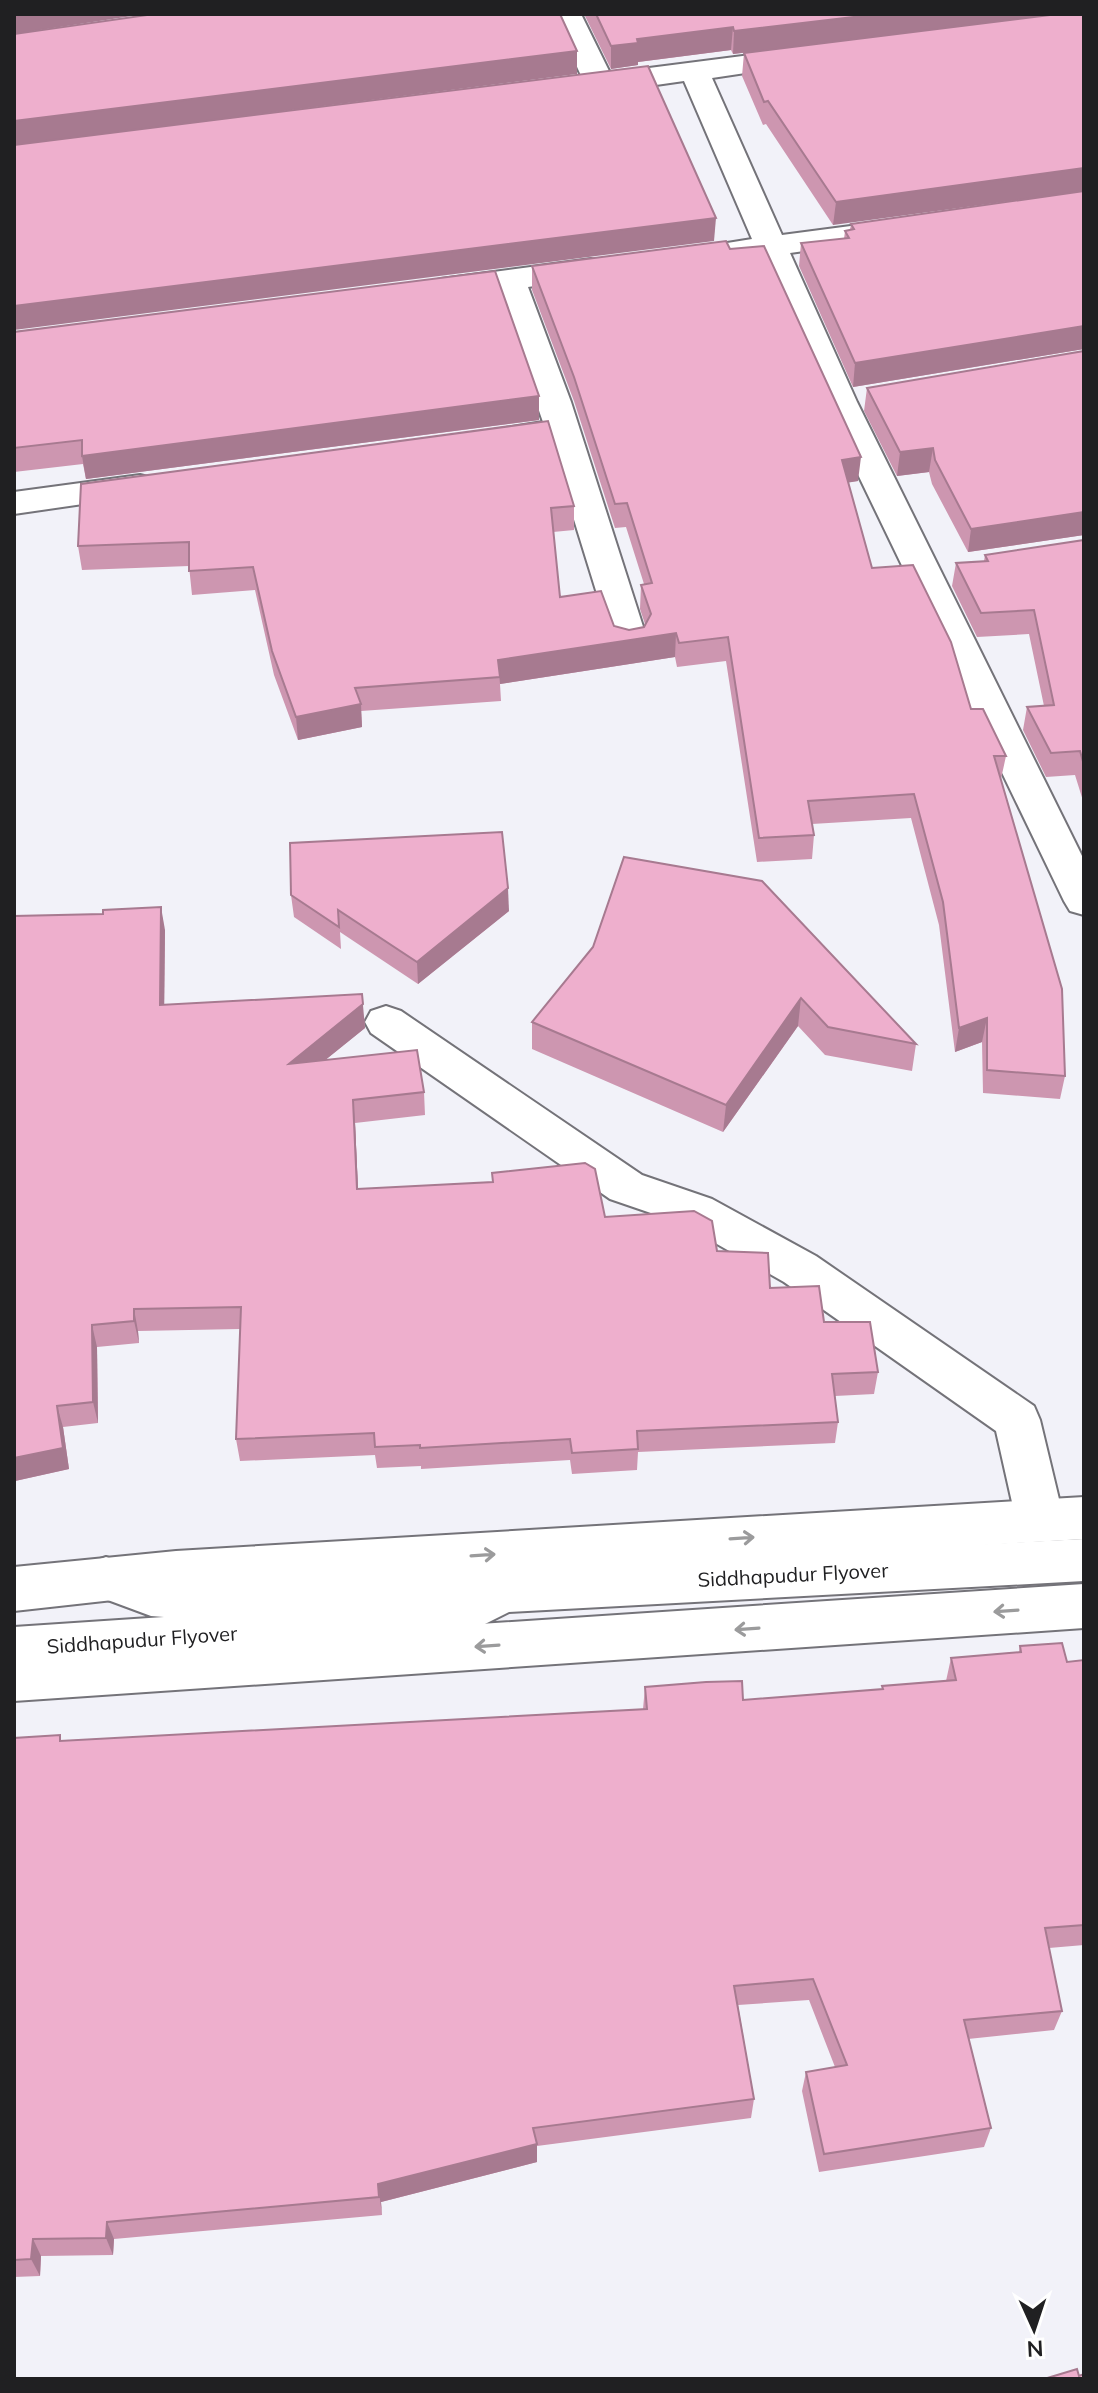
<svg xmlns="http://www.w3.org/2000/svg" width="1098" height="2393" font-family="Mulish,sans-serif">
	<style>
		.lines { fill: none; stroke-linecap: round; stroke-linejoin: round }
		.minor-casing { stroke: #747379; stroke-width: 4 }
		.tertiary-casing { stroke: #747379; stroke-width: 4 }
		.primary-casing { stroke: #747379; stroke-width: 4 }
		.minor { fill: #fff; fill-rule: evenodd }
		.tertiary { fill: #fff; fill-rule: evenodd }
		.primary { fill: #fff; fill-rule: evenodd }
		.wall { fill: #cd96b0 }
		.shaded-wall { fill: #a77a90 }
		.building { fill: #eeafcd; stroke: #a77a90; stroke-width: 2 }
		.oneway { stroke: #9b9b9c }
		.labels { text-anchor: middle; stroke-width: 7; stroke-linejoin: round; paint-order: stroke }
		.street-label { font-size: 20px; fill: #202022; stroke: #fff }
	</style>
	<rect width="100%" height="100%" fill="#f2f2f9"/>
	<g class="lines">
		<defs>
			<g id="minor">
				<polygon points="553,14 581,14 610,73 804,48 814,51 819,57 814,63 712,78 782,235 904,219 915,221 920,228 915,235 904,237 790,253 857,402 1084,860 1084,915 1070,911 1064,901 823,402 760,257 707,265 696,262 691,255 696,248 752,239 684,81 600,93 585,90 580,84 583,80"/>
				<polygon points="591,259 602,262 607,269 602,276 528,287 571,402 647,639 642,648 629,651 616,648 611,639 550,442 493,449 481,446 476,439 481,432 543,422 497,291 441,299 430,296 425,289 430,282 441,279"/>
				<polygon points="140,475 152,478 157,486 152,494 14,514 14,492"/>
				<polygon points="386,1006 401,1011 642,1175 712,1199 816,1256 1034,1406 1040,1420 1064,1520 1057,1535 1040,1541 1023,1535 1016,1520 996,1431 784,1282 680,1223 610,1199 371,1033 365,1022 371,1011"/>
			</g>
			<g id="tertiary">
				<polygon points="1084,1497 1084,1539 176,1593 14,1611 14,1567 176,1551"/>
				<polygon points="1084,1584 1084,1628 14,1701 14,1655"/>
			</g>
			<polygon id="primary" points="1084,1539 1084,1581 509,1612 451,1641 14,1671 14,1627 164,1617 151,1616 89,1593 82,1578 89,1563 106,1557 151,1572 192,1575 452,1562 502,1569"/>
		</defs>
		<use href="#minor" class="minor-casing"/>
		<use href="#tertiary" class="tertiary-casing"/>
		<use href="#primary" class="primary-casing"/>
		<use href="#minor" class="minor"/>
		<use href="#tertiary" class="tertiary"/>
		<use href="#primary" class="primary"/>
	</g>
	<g class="wall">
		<polygon points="584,14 1084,14 833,225 766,124 763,125 742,76 744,53 876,37 733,54 731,50 638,62 638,65 611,69"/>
		<polygon points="1084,191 1084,349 853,387 799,266 801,243 844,239 845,231 850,230 851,224"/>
		<polygon points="730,249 858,481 848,482 872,568 971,709 1006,756 1001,779 1065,1076 1060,1099 983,1093 982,1042 955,1052 939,925 911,818 812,824 814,835 812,859 757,862 726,661 677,667 675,657 500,684 501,701 361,711 362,727 298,740 274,675 255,590 192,595 189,566 82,570 78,546 574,506 574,530 553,532 560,597 614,626 629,630 644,627 645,624 640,609 641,585 644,584 626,527 615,528 574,401 532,290 532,266"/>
		<polygon points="14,332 539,420 86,479 83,464 14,472"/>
		<polygon points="1084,351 1084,535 968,552 932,484 929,472 897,476 864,411 867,388"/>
		<polygon points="1084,540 1084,804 1075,775 1046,777 1023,730 1027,707 1044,706 1029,634 977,637 952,586 956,563 984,561 985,555"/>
		<polygon points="624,857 916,1044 912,1071 825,1055 798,1026 723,1132 532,1049 532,1022 593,947"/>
		<polygon points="291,895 509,911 418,984 340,932 341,949 294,917"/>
		<polygon points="14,916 165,930 164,1005 364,1017 365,1028 325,1060 424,1092 425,1115 355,1123 358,1189 492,1182 492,1173 605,1217 717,1251 824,1322 878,1372 874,1394 835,1396 838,1422 835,1443 638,1452 637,1470 572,1474 570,1460 421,1469 421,1466 377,1468 375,1455 240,1461 236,1439 240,1329 138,1331 139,1343 97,1347 98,1423 63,1427 69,1469 15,1481"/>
		<polygon points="1020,1646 1067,1662 1084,1660 1084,1945 1049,1948 1062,2011 1054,2030 968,2039 991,2128 984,2147 819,2172 802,2091 806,2072 835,2067 809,2000 738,2005 754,2099 751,2118 537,2146 537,2162 381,2202 382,2215 114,2239 113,2255 41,2256 40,2276 14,2277 14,1738 62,1741 643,1709 645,1687 743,1700 882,1689 882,1686 946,1681 951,1658 1019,1652"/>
	</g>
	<g class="shaded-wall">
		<polygon points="14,14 145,14 14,34"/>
		<polygon points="879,14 1067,14 733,54 734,31"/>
		<polygon points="733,27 731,50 638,62 638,65 611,69 611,46 637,39"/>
		<polygon points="577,51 577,74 14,145 14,121"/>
		<polygon points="1084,168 1084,191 833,225 836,202"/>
		<polygon points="716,218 714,241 14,330 14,306"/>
		<polygon points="1084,326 1084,349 853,387 855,363"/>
		<polygon points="539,396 539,420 86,479 82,456"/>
		<polygon points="933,448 929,472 897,476 900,452"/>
		<polygon points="861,457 858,481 840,484 842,460"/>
		<polygon points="1084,512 1084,535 968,552 971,529"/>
		<polygon points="676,633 675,657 500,684 498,660"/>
		<polygon points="361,704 362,727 298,740 296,717"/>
		<polygon points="508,888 509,911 418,984 417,962"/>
		<polygon points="161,907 165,930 164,1028 160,1005"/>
		<polygon points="362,994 365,1028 292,1087 289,1064"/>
		<polygon points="801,998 798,1026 723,1132 726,1105"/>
		<polygon points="987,1018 982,1042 955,1052 959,1028"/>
		<polygon points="353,1100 355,1123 359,1211 357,1189"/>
		<polygon points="134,1309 138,1331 139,1343 134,1321"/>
		<polygon points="92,1325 97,1347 98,1423 93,1402"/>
		<polygon points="57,1406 63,1427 69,1469 15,1481 14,1458"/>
		<polygon points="537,2144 537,2162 381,2202 382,2215 378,2184"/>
		<polygon points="107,2222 114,2239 113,2255 106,2238"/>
		<polygon points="33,2239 41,2256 40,2276 31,2259"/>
	</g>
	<g class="building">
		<polygon points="154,14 560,14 577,51 14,121 14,34"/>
		<polygon points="596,14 879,14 734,31 733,27 637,39 638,43 611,46"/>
		<polygon points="1058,14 1084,14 1084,168 836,202 768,101 764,102 744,53"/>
		<polygon points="648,66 716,218 14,306 14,145"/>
		<polygon points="1084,191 1084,326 855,363 801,243 849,238 845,231 854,229 851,224"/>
		<polygon points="726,241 730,249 764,246 861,457 842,460 872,568 913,565 951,642 971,709 983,709 1006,756 994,756 1062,989 1065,1076 987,1070 987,1018 959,1028 943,902 914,794 808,801 814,835 759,838 728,637 679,643 676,633 498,660 500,677 355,688 361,704 296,717 272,651 253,567 189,571 189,542 78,546 81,484 548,421 574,506 551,508 560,597 601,591 614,626 629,630 644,627 651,614 641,585 652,583 627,503 615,504 574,377 532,266"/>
		<polygon points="495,271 539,396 82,456 82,440 14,448 14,332"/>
		<polygon points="1084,351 1084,512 971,529 935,460 933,448 900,452 867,388"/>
		<polygon points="1084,540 1084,765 1080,751 1051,753 1027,707 1054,705 1034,610 981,613 956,563 988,561 985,555"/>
		<polygon points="502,832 508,888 417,962 338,910 339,927 291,895 290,843"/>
		<polygon points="624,857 762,881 916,1044 828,1027 801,998 726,1105 532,1022 593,947"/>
		<polygon points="161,907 160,1005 362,994 363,1004 289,1064 417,1050 424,1092 353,1100 357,1189 493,1182 492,1173 585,1163 595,1169 605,1217 694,1211 712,1221 717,1251 768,1253 770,1288 819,1286 824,1322 870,1322 878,1372 832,1374 838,1422 637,1431 638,1449 572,1453 570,1439 420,1448 420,1445 375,1447 374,1433 236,1439 241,1307 134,1309 134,1321 92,1325 93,1402 57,1406 63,1448 14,1458 14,916 103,914 103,910"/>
		<polygon points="1062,1643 1067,1662 1084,1660 1084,1925 1045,1928 1062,2011 964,2020 991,2128 824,2154 806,2072 847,2065 813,1979 734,1986 754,2099 533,2128 537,2144 378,2184 379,2197 107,2222 106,2238 33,2239 31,2259 14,2260 14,1738 60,1735 60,1741 647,1709 645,1687 706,1682 742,1681 743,1700 883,1689 882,1686 956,1680 951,1658 1021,1652 1020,1646"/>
		<polygon points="1077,2369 1079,2376 1084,2374 1084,2379 1044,2379"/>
	</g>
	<defs><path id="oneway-shaft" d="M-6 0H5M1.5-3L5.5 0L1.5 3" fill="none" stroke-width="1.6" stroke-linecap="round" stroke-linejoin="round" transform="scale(2)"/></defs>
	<g class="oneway">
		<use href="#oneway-shaft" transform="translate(742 1538) rotate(-4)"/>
		<use href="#oneway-shaft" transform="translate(483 1555) rotate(-4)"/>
		<use href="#oneway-shaft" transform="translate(1006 1611) rotate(176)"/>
		<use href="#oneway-shaft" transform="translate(747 1629) rotate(176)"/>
		<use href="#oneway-shaft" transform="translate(487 1646) rotate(176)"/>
	</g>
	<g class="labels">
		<g class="street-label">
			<text transform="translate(793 1575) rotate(-3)" y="7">Siddhapudur Flyover</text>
			<text transform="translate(142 1640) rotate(-4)" y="7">Siddhapudur Flyover</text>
		</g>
	</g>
	<rect width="1098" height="2393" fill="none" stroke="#202022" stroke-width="32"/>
	<g transform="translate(1034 2329) rotate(177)" stroke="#ffffff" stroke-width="6" paint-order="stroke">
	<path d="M0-6L14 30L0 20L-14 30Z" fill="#202022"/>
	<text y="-12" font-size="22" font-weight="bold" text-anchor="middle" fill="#202022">N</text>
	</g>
</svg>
